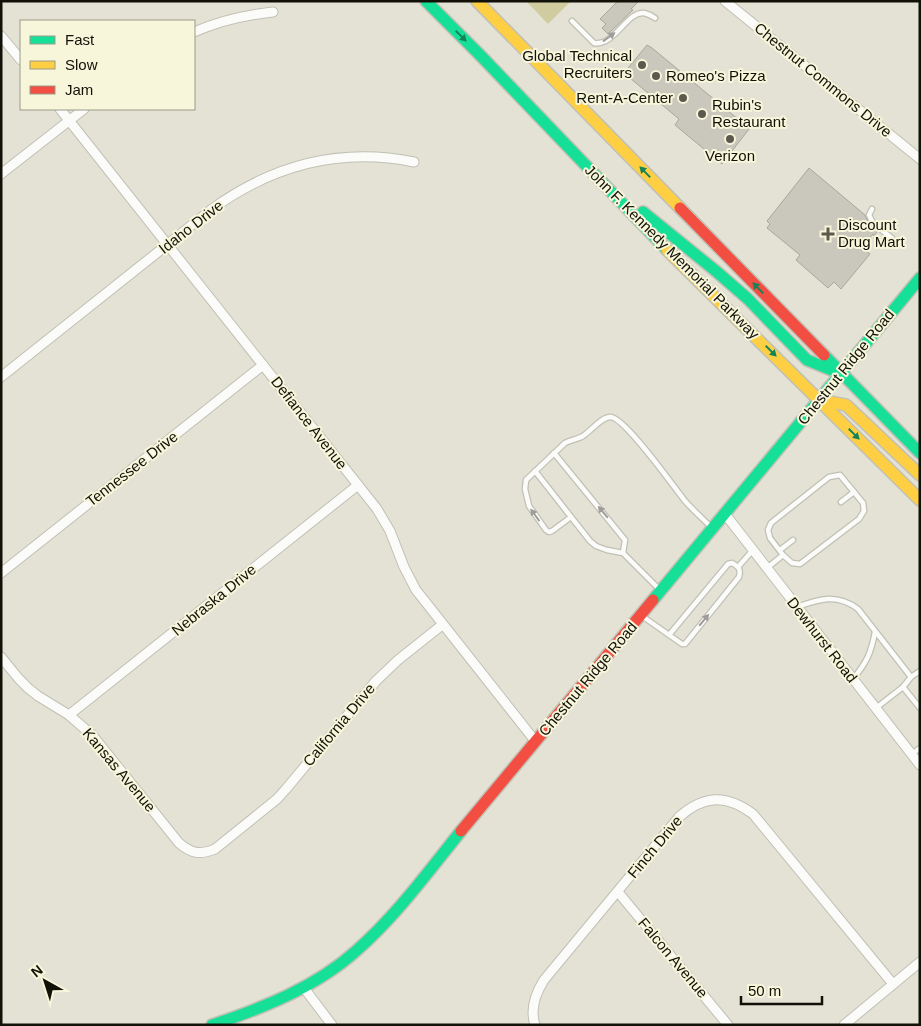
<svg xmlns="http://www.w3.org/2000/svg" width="921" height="1026" font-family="Arial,sans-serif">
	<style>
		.green { fill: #d0cca0 }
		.building { fill: #cac8bd; stroke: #a8a79c }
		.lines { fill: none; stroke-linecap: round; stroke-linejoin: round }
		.lane-casing { stroke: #c1c0b5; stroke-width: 7 }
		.street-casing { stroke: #c1c0b5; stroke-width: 11 }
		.fast-casing { stroke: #c1c0b5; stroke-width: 14 }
		.slow-casing { stroke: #c1c0b5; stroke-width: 14 }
		.jam-casing { stroke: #c1c0b5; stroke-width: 14 }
		.lane { stroke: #fbfbf9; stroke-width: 4.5 }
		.street { stroke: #fbfbf9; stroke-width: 9 }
		.fast { stroke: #16e098; stroke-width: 11 }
		.slow { stroke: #ffcf43; stroke-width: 11 }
		.jam { stroke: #f24e42; stroke-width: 11 }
		.oneway { fill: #148357 }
		.oneway2 { fill: #9e9d99 }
		.poi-dot { fill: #5c5a4f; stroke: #f7f6db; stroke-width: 2 }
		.labels { text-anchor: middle; stroke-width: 4; stroke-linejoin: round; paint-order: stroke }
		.poi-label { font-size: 15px; fill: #121108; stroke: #f7f6db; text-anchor: start }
		.street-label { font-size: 15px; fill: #121108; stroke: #f7f6db }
	</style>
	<rect width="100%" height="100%" fill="#e4e2d4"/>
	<polygon class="green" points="526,1 571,1 548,24"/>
	<g class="building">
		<polygon points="618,1 639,1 631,9 633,10 608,34 602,28 606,24 600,19"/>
		<polygon points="647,45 652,48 744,124 744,125 749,129 722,164 675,125 679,119 624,73"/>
		<polygon points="809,168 865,215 869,224 873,225 876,222 880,225 876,228 877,232 874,236 873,234 862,247 870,254 841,289 834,282 828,288 796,260 800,255 767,228 770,224 767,221"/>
	</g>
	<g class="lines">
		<defs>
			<g id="lane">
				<path d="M572,21L594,43C615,46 627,11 644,13C648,14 652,16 655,18"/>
				<polyline points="872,209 869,215 872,221"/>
				<polyline points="880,229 892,238"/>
				<polyline points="554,453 625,540 623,553"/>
				<polyline points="535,471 590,541 596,546 607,550 623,553 659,589"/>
				<polygon points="840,475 863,503 864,511 859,519 800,564 792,563 783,555 770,538 768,530 771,523 829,477"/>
				<polyline points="841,502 854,492"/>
				<path d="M571,517L552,531L549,532L546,530L529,506L525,489L526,480L565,443C571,440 578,439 583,436C591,431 602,416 611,417C626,419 673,486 685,501C693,510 703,519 712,528"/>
				<polyline points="780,550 793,540"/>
				<polyline points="738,567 753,550"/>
				<polyline points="767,568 783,555"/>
				<path d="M797,607C819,599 837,593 858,609L911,677"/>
				<path d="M642,616L682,644H685L739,577C741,569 739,567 732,563L728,564L669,635"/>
				<polyline points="920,671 911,677 903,687 920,708"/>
				<path d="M853,679C867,662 871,653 875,632"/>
				<polyline points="876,708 903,687"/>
				<polyline points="912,754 920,748"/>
			</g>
			<g id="street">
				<polyline points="725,1 920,159"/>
				<path d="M194,32C219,21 245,15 273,12"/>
				<polyline points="1,36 21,60"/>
				<polyline points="60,109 377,509 390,531 404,567 416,590 536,742"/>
				<polyline points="1,174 84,109"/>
				<path d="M1,377L212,209C273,165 340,147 414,162"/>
				<polyline points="725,514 920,765"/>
				<polyline points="1,573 263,365"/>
				<path d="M1,657L19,679L28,688L38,696L69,715L93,736L179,843C192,854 200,855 215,849L277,799L286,789L376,681L398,660L442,625"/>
				<polyline points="69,715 358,485"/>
				<polyline points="618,892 728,1025"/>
				<polyline points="304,988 332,1025"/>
				<path d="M535,1025C530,1009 535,994 544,980L679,817C704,795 726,794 753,814L893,984"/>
				<polyline points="844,1025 920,962"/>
			</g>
			<g id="fast">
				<polyline points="426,1 480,55 667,250"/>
				<polyline points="643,212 717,272 748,299 807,360 834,371"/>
				<polyline points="824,355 920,453"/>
				<polyline points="653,600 920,278"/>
				<path d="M212,1025C263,1008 316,987 356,951C396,916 428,872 461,831"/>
			</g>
			<g id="slow">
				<polyline points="477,1 680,208"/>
				<polyline points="667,250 920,500"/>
				<polyline points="820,400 846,405 920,475"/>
			</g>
			<g id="jam">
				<polyline points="680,208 824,355"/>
				<polyline points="461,831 653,600"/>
			</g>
		</defs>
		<use href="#lane" class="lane-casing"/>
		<use href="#street" class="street-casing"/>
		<use href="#fast" class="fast-casing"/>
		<use href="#slow" class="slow-casing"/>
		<use href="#jam" class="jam-casing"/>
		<use href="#lane" class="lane"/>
		<use href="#street" class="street"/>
		<use href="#fast" class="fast"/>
		<use href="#slow" class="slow"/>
		<use href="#jam" class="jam"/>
	</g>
	<defs><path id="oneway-solid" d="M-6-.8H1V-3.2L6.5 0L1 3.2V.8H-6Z" transform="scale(1.25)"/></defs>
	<g class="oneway">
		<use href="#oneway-solid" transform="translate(461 36) rotate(45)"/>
		<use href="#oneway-solid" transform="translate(645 172) rotate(-134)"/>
		<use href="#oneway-solid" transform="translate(758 288) rotate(-134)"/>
		<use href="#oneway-solid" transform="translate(771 351) rotate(45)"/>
		<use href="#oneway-solid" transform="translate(854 434) rotate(45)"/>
	</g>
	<g class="oneway2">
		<use href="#oneway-solid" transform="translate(609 37) rotate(-36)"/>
		<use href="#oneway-solid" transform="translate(603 512) rotate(-130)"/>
		<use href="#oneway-solid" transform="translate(535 515) rotate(-126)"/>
		<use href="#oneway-solid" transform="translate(704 620) rotate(-50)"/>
	</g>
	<g class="poi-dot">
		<circle cx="642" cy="65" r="5"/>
		<circle cx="656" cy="76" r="5"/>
		<circle cx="683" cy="98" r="5"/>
		<circle cx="702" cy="114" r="5"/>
		<circle cx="730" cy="139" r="5"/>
		<path d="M825.5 226.5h5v5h5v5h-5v5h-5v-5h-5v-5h5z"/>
	</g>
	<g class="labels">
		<g class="poi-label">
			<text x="632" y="61" text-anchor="end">Global Technical<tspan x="632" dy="17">Recruiters</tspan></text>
			<text x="666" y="81">Romeo's Pizza</text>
			<text x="673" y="103" text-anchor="end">Rent-A-Center</text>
			<text x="712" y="110">Rubin's<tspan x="712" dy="17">Restaurant</tspan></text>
			<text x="730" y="161" text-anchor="middle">Verizon</text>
			<text x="838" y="230">Discount<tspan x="838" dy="17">Drug Mart</tspan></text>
		</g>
		<g class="street-label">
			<text transform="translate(823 80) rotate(39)" y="5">Chestnut Commons Drive</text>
			<text transform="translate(191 227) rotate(-38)" y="5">Idaho Drive</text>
			<text transform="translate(672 252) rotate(45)" y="5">John F. Kennedy Memorial Parkway</text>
			<text transform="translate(846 367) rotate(-51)" y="5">Chestnut Ridge Road</text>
			<text transform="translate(309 423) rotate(52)" y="5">Defiance Avenue</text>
			<text transform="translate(132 469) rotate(-38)" y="5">Tennessee Drive</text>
			<text transform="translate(214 600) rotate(-39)" y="5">Nebraska Drive</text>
			<text transform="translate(822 640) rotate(52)" y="5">Dewhurst Road</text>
			<text transform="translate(588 679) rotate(-50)" y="5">Chestnut Ridge Road</text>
			<text transform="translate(339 725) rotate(-50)" y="5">California Drive</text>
			<text transform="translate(119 770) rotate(50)" y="5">Kansas Avenue</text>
			<text transform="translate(655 847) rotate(-50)" y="5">Finch Drive</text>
			<text transform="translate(673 958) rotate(50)" y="5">Falcon Avenue</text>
		</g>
	</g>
	<rect width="921" height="1026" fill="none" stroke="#121108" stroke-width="5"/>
	<rect x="20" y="20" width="175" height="90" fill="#f7f6db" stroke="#9b9a87"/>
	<rect x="30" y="36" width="25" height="8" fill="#16e098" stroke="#9b9a87"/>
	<text x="65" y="45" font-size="15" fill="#121108">Fast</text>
	<rect x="30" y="61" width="25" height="8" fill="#ffcf43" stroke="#9b9a87"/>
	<text x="65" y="70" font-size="15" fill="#121108">Slow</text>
	<rect x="30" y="86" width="25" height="8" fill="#f24e42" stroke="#9b9a87"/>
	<text x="65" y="95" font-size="15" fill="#121108">Jam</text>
	<g transform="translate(45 981) rotate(321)" stroke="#f7f6db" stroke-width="4" paint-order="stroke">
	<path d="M0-4L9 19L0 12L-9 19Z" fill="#121108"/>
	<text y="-8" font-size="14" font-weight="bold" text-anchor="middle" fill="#121108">N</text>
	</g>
	<path d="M741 996v8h81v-8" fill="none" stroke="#121108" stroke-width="2.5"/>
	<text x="748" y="996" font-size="15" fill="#121108" stroke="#f7f6db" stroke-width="4" paint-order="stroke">50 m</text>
</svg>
